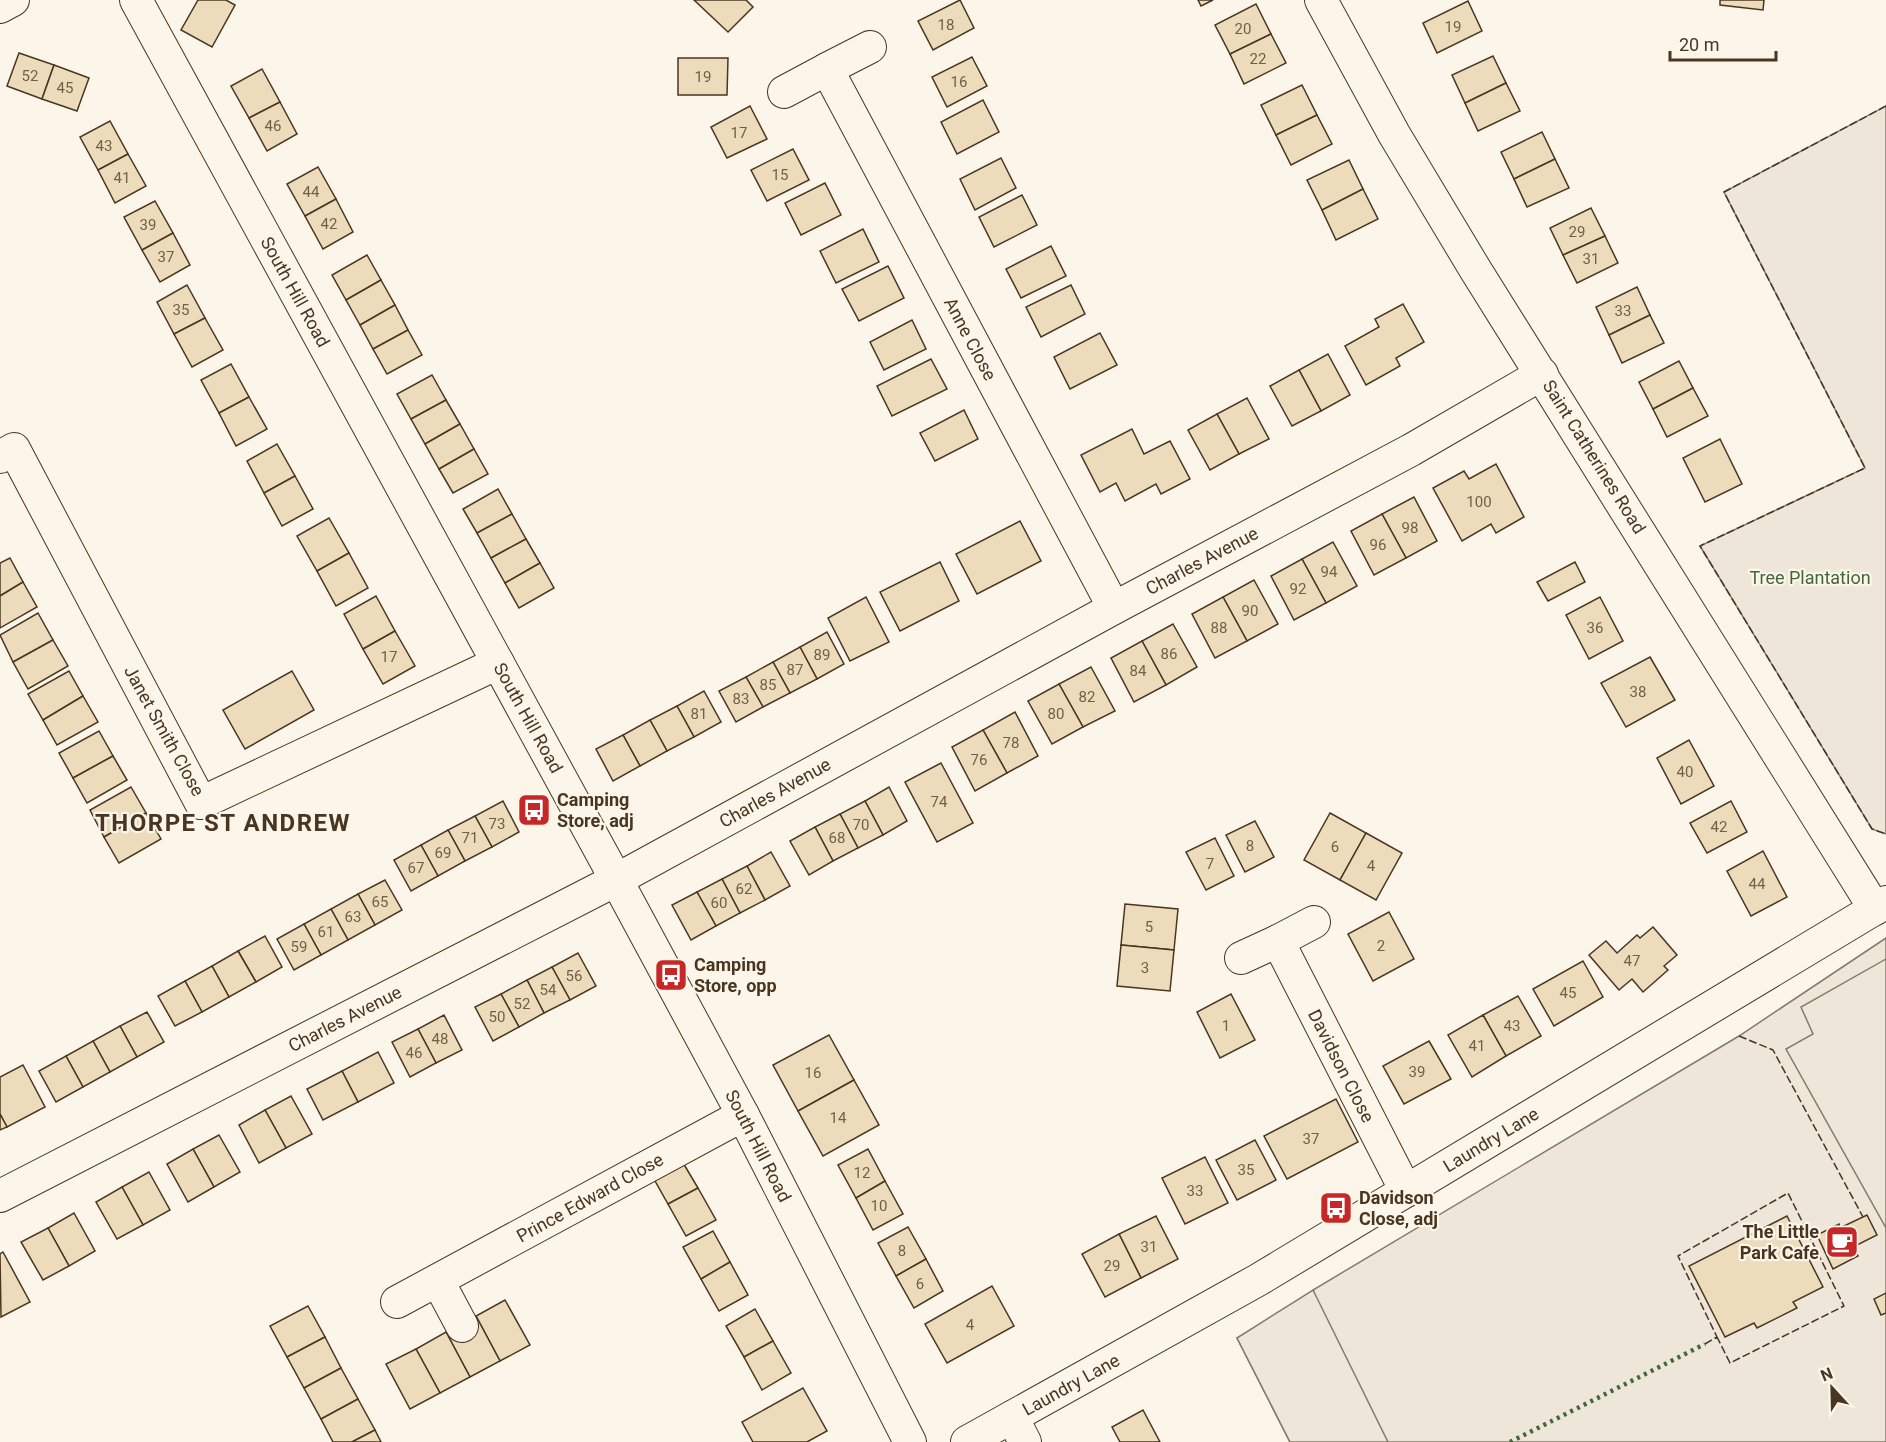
<svg xmlns="http://www.w3.org/2000/svg" width="1886" height="1442" font-family="Roboto,sans-serif">
	<style>
		.green { fill: #ede6d9; stroke: #887966; stroke-width: 1.5 }
		.parking { fill: #ede7d9; stroke: #887966; stroke-width: 1.5 }
		.building { fill: #ecdcbc; stroke: #4a3520; stroke-width: 1.5 }
		.lines { fill: none; stroke-linecap: round; stroke-linejoin: round }
		.minor-casing { stroke: #4a3520; stroke-width: 34 }
		.minor { stroke: #fbf6e9; stroke-width: 32 }
		.hedge { stroke: #436837; stroke-width: 4.5; stroke-dasharray: 3 4.5; stroke-linecap: butt }
		.fence { stroke: #4a3520; stroke-width: 1.5; stroke-dasharray: 8 3; stroke-linecap: butt }
		.labels { text-anchor: middle; stroke-width: 4.5; stroke-linejoin: round; paint-order: stroke }
		.number-label { font-size: 15px; fill: #725f47 }
		.street-label { font-size: 18px; fill: #4a3520; stroke: #fbf6e9 }
		.park-label { font-size: 18px; fill: #436837; stroke: #fbf6e9 }
		.poi-label { font-size: 18px; font-weight: bold; fill: #4a3520; stroke: #fbf6e9; text-anchor: start }
		.district-label { font-size: 24px; font-weight: bold; letter-spacing: 1.5px; fill: #4a3520; stroke: #fbf6e9 }
	</style>
	<rect width="100%" height="100%" fill="#fbf6e9"/>
	<g class="green">
		<polygon points="1886,106 1886,834 1872,829 1700,546 1865,468 1724,192"/>
		<polygon points="1886,938 1886,1442 1290,1442 1237,1338 1314,1292 1313,1290 1739,1036"/>
	</g>
	<g class="parking">
		<polygon points="1886,959 1886,1228 1786,1049 1813,1034 1801,1007"/>
		<polygon points="1313,1290 1388,1442 1290,1442 1237,1338"/>
	</g>
	<g class="building">
		<polygon points="198,0 226,0 235,5 212,47 181,30"/>
		<polygon points="694,0 746,0 753,7 728,32"/>
		<polygon points="960,0 974,28 933,50 918,21"/>
		<polygon points="1198,0 1213,0 1201,6"/>
		<polygon points="1720,0 1764,0 1763,10 1720,5"/>
		<polygon points="1468,1 1482,31 1437,53 1423,23"/>
		<polygon points="1256,4 1271,34 1230,54 1215,25"/>
		<polygon points="1271,34 1286,63 1244,84 1230,54"/>
		<polygon points="19,53 54,65 42,99 7,86"/>
		<polygon points="1493,56 1506,83 1465,103 1452,75"/>
		<polygon points="972,57 987,86 947,107 932,77"/>
		<polygon points="678,58 728,58 727,95 678,95"/>
		<polygon points="54,65 89,78 77,111 42,99"/>
		<polygon points="262,69 280,102 249,118 231,86"/>
		<polygon points="1506,83 1520,111 1478,131 1465,103"/>
		<polygon points="1302,85 1317,115 1276,135 1261,105"/>
		<polygon points="983,100 999,132 957,154 941,122"/>
		<polygon points="280,102 297,134 267,151 249,118"/>
		<polygon points="750,106 767,139 727,158 711,127"/>
		<polygon points="1317,115 1332,144 1291,165 1276,135"/>
		<polygon points="110,121 128,154 98,170 80,137"/>
		<polygon points="1542,132 1555,159 1514,179 1501,152"/>
		<polygon points="793,149 809,180 767,201 751,170"/>
		<polygon points="128,154 146,186 115,203 98,170"/>
		<polygon points="1001,158 1016,188 975,210 960,179"/>
		<polygon points="1555,159 1569,188 1527,207 1514,179"/>
		<polygon points="1349,160 1363,189 1322,210 1307,180"/>
		<polygon points="318,167 336,199 305,216 287,184"/>
		<polygon points="825,183 841,215 801,235 785,203"/>
		<polygon points="1363,189 1378,219 1336,240 1322,210"/>
		<polygon points="1022,195 1037,225 994,247 979,217"/>
		<polygon points="336,199 353,232 323,249 305,216"/>
		<polygon points="155,201 173,233 142,250 124,217"/>
		<polygon points="1591,208 1605,236 1563,255 1550,228"/>
		<polygon points="863,229 879,262 836,283 820,251"/>
		<polygon points="173,233 190,265 160,282 142,250"/>
		<polygon points="1605,236 1618,263 1577,283 1563,255"/>
		<polygon points="1051,246 1066,276 1021,298 1006,269"/>
		<polygon points="367,255 381,280 346,300 332,275"/>
		<polygon points="888,266 904,298 859,321 842,289"/>
		<polygon points="381,280 395,305 360,325 346,300"/>
		<polygon points="187,285 205,318 174,334 157,302"/>
		<polygon points="1071,285 1085,314 1041,337 1026,307"/>
		<polygon points="1637,287 1650,315 1609,335 1596,307"/>
		<polygon points="1403,304 1424,342 1396,358 1400,366 1366,385 1345,346 1379,327 1375,319"/>
		<polygon points="395,305 408,330 373,349 360,325"/>
		<polygon points="1650,315 1664,343 1622,363 1609,335"/>
		<polygon points="205,318 223,350 192,367 174,334"/>
		<polygon points="912,320 926,349 884,370 870,342"/>
		<polygon points="408,330 422,355 387,374 373,349"/>
		<polygon points="1100,333 1117,365 1070,389 1054,357"/>
		<polygon points="1328,354 1350,395 1321,411 1299,370"/>
		<polygon points="931,359 947,389 892,416 877,386"/>
		<polygon points="1679,361 1693,388 1653,409 1639,382"/>
		<polygon points="231,364 249,397 219,413 201,380"/>
		<polygon points="1299,370 1321,411 1292,426 1270,386"/>
		<polygon points="432,375 446,400 411,419 397,394"/>
		<polygon points="1693,388 1708,416 1667,437 1653,409"/>
		<polygon points="249,397 267,429 236,446 219,413"/>
		<polygon points="1247,398 1269,439 1239,454 1217,414"/>
		<polygon points="446,400 460,424 425,444 411,419"/>
		<polygon points="964,410 978,439 935,461 920,433"/>
		<polygon points="1217,414 1239,454 1210,470 1188,430"/>
		<polygon points="460,424 474,449 439,469 425,444"/>
		<polygon points="1132,429 1144,454 1170,441 1190,479 1161,494 1156,484 1125,501 1116,483 1100,492 1081,455"/>
		<polygon points="1720,439 1742,484 1705,502 1683,458"/>
		<polygon points="277,444 295,476 264,493 247,461"/>
		<polygon points="474,449 488,474 453,493 439,469"/>
		<polygon points="1496,464 1524,517 1496,533 1491,524 1462,541 1433,488 1464,471 1469,479"/>
		<polygon points="295,476 313,509 282,526 264,493"/>
		<polygon points="498,489 512,514 477,533 463,509"/>
		<polygon points="1414,497 1437,541 1406,558 1382,514"/>
		<polygon points="512,514 526,539 491,558 477,533"/>
		<polygon points="1382,514 1406,558 1374,575 1351,531"/>
		<polygon points="329,518 349,553 317,571 297,536"/>
		<polygon points="1020,521 1041,561 977,594 956,554"/>
		<polygon points="526,539 540,563 505,583 491,558"/>
		<polygon points="1333,542 1357,586 1326,603 1302,559"/>
		<polygon points="349,553 368,588 336,606 317,571"/>
		<polygon points="10,558 23,582 0,596 0,563"/>
		<polygon points="1302,559 1326,603 1294,620 1271,576"/>
		<polygon points="940,562 959,601 900,631 880,592"/>
		<polygon points="1575,562 1585,582 1548,601 1537,582"/>
		<polygon points="540,563 554,588 519,608 505,583"/>
		<polygon points="1254,580 1278,624 1247,641 1223,597"/>
		<polygon points="23,582 37,607 0,628 0,596"/>
		<polygon points="376,596 395,631 363,649 344,614"/>
		<polygon points="866,597 889,642 850,661 828,618"/>
		<polygon points="1223,597 1247,641 1215,658 1192,614"/>
		<polygon points="1600,597 1623,641 1589,659 1566,615"/>
		<polygon points="38,613 53,640 13,662 0,635"/>
		<polygon points="1173,624 1197,667 1166,685 1142,641"/>
		<polygon points="395,631 415,666 383,684 363,649"/>
		<polygon points="827,632 844,664 817,679 800,647"/>
		<polygon points="53,640 68,666 28,689 13,662"/>
		<polygon points="1142,641 1166,685 1134,702 1111,658"/>
		<polygon points="800,647 817,679 790,693 773,662"/>
		<polygon points="1650,657 1675,700 1626,727 1601,683"/>
		<polygon points="773,662 790,693 763,707 746,677"/>
		<polygon points="1091,667 1115,711 1083,727 1059,684"/>
		<polygon points="69,671 83,696 43,720 28,694"/>
		<polygon points="292,671 314,710 245,749 223,710"/>
		<polygon points="746,677 763,707 736,722 719,691"/>
		<polygon points="1059,684 1083,727 1052,744 1028,701"/>
		<polygon points="704,691 721,722 694,737 677,706"/>
		<polygon points="83,696 98,722 57,745 43,720"/>
		<polygon points="677,706 694,737 667,751 650,720"/>
		<polygon points="1015,712 1038,756 1007,773 983,730"/>
		<polygon points="650,720 667,751 640,766 623,735"/>
		<polygon points="983,730 1007,773 975,791 952,747"/>
		<polygon points="99,731 113,756 73,778 59,753"/>
		<polygon points="623,735 640,766 613,781 596,749"/>
		<polygon points="1689,740 1714,786 1681,804 1657,758"/>
		<polygon points="113,756 127,780 87,803 73,778"/>
		<polygon points="941,763 973,823 937,842 905,782"/>
		<polygon points="131,787 146,813 104,837 90,810"/>
		<polygon points="889,787 907,821 883,835 865,801"/>
		<polygon points="503,801 519,832 492,847 475,816"/>
		<polygon points="865,801 883,835 858,848 840,814"/>
		<polygon points="1731,801 1747,832 1707,853 1690,823"/>
		<polygon points="146,813 161,839 119,863 104,837"/>
		<polygon points="1330,813 1366,833 1340,880 1304,860"/>
		<polygon points="840,814 858,848 833,861 815,827"/>
		<polygon points="475,816 492,847 465,861 448,830"/>
		<polygon points="1255,821 1274,857 1245,872 1226,835"/>
		<polygon points="815,827 833,861 809,875 790,841"/>
		<polygon points="448,830 465,861 438,876 421,845"/>
		<polygon points="1366,833 1402,853 1376,900 1340,880"/>
		<polygon points="1215,838 1234,876 1206,890 1186,852"/>
		<polygon points="421,845 438,876 411,891 394,860"/>
		<polygon points="1763,851 1787,897 1751,916 1727,871"/>
		<polygon points="771,852 790,886 765,900 747,866"/>
		<polygon points="747,866 765,900 740,913 722,879"/>
		<polygon points="722,879 740,913 716,926 697,892"/>
		<polygon points="385,880 402,910 375,925 358,894"/>
		<polygon points="697,892 716,926 691,940 672,905"/>
		<polygon points="358,894 375,925 348,940 331,909"/>
		<polygon points="1125,904 1178,909 1174,950 1121,945"/>
		<polygon points="331,909 348,940 321,955 304,924"/>
		<polygon points="1389,912 1414,959 1373,981 1348,934"/>
		<polygon points="304,924 321,955 294,970 277,939"/>
		<polygon points="1653,927 1677,955 1664,966 1668,970 1643,992 1632,979 1619,990 1589,955 1606,941 1617,953 1637,935 1640,938"/>
		<polygon points="265,936 282,967 256,982 238,951"/>
		<polygon points="1121,945 1174,950 1170,991 1117,986"/>
		<polygon points="238,951 256,982 229,997 212,966"/>
		<polygon points="578,953 596,986 570,1000 552,967"/>
		<polygon points="1583,961 1603,997 1554,1026 1533,989"/>
		<polygon points="212,966 229,997 202,1012 185,981"/>
		<polygon points="552,967 570,1000 544,1013 527,980"/>
		<polygon points="527,980 544,1013 519,1027 501,994"/>
		<polygon points="185,981 202,1012 175,1026 158,996"/>
		<polygon points="501,994 519,1027 493,1041 475,1007"/>
		<polygon points="1231,994 1255,1040 1220,1058 1197,1012"/>
		<polygon points="1518,996 1541,1036 1506,1056 1483,1015"/>
		<polygon points="147,1012 164,1042 137,1057 120,1026"/>
		<polygon points="444,1015 462,1050 436,1063 418,1029"/>
		<polygon points="1483,1015 1506,1056 1472,1077 1448,1035"/>
		<polygon points="120,1026 137,1057 110,1072 93,1041"/>
		<polygon points="418,1029 436,1063 410,1077 392,1042"/>
		<polygon points="829,1035 854,1080 798,1111 773,1065"/>
		<polygon points="93,1041 110,1072 83,1087 66,1056"/>
		<polygon points="1429,1041 1451,1079 1404,1104 1383,1066"/>
		<polygon points="378,1052 394,1083 358,1102 342,1071"/>
		<polygon points="66,1056 83,1087 56,1102 39,1071"/>
		<polygon points="23,1065 45,1107 7,1127 0,1114 0,1077"/>
		<polygon points="342,1071 358,1102 323,1120 307,1089"/>
		<polygon points="854,1080 879,1125 823,1156 798,1111"/>
		<polygon points="291,1096 312,1134 286,1148 265,1110"/>
		<polygon points="1336,1099 1358,1142 1287,1179 1264,1136"/>
		<polygon points="265,1110 286,1148 259,1163 239,1125"/>
		<polygon points="0,1114 7,1127 0,1130"/>
		<polygon points="219,1135 240,1172 214,1187 193,1149"/>
		<polygon points="1255,1140 1276,1180 1237,1200 1216,1160"/>
		<polygon points="193,1149 214,1187 188,1202 167,1164"/>
		<polygon points="868,1149 885,1181 856,1198 838,1165"/>
		<polygon points="679,1156 698,1188 668,1204 650,1172"/>
		<polygon points="1205,1157 1228,1203 1185,1224 1162,1178"/>
		<polygon points="149,1172 170,1210 143,1225 122,1187"/>
		<polygon points="885,1181 903,1214 873,1230 856,1198"/>
		<polygon points="122,1187 143,1225 117,1239 96,1202"/>
		<polygon points="698,1188 716,1220 686,1236 668,1204"/>
		<polygon points="74,1213 95,1251 69,1266 48,1228"/>
		<polygon points="1867,1215 1877,1235 1853,1247 1858,1256 1833,1269 1817,1235 1839,1224 1840,1228"/>
		<polygon points="1156,1216 1178,1259 1141,1278 1119,1234"/>
		<polygon points="1787,1216 1823,1287 1793,1302 1797,1308 1757,1328 1754,1323 1725,1337 1689,1266"/>
		<polygon points="908,1227 926,1259 896,1276 878,1243"/>
		<polygon points="48,1228 69,1266 43,1280 21,1242"/>
		<polygon points="713,1231 730,1262 701,1279 683,1247"/>
		<polygon points="1119,1234 1141,1278 1105,1297 1082,1254"/>
		<polygon points="3,1252 30,1302 1,1317 0,1254"/>
		<polygon points="926,1259 943,1291 914,1308 896,1276"/>
		<polygon points="730,1262 748,1295 719,1311 701,1279"/>
		<polygon points="992,1286 1014,1326 947,1363 925,1324"/>
		<polygon points="1886,1293 1886,1313 1881,1315 1874,1299"/>
		<polygon points="505,1300 530,1345 500,1361 476,1316"/>
		<polygon points="308,1306 325,1337 287,1357 270,1326"/>
		<polygon points="755,1309 773,1341 744,1357 726,1326"/>
		<polygon points="476,1316 500,1361 470,1377 446,1332"/>
		<polygon points="446,1332 470,1377 440,1393 416,1349"/>
		<polygon points="325,1337 341,1368 304,1388 287,1357"/>
		<polygon points="773,1341 791,1373 762,1390 744,1357"/>
		<polygon points="416,1349 440,1393 410,1409 386,1364"/>
		<polygon points="341,1368 358,1399 321,1419 304,1388"/>
		<polygon points="803,1388 827,1431 807,1442 753,1442 742,1422"/>
		<polygon points="358,1399 375,1430 352,1442 333,1442 321,1419"/>
		<polygon points="1143,1410 1160,1442 1120,1442 1112,1427"/>
		<polygon points="375,1430 381,1442 352,1442"/>
	</g>
	<g class="lines">
		<defs>
			<g id="minor">
				<polyline points="136,0 624,894 743,1115 910,1442"/>
				<polyline points="1321,0 1394,134 1475,269 1875,909"/>
				<polyline points="0,7 13,0"/>
				<polyline points="870,47 827,69 1114,608"/>
				<polyline points="784,92 827,69"/>
				<polyline points="0,457 14,449 201,803 498,663"/>
				<polyline points="1314,922 1278,941 1406,1191"/>
				<polyline points="1241,958 1278,941"/>
				<polyline points="0,1196 616,880 1114,608 1411,450 1542,374"/>
				<polyline points="438,1281 462,1326"/>
				<polyline points="397,1302 743,1115"/>
				<polyline points="1012,1417 1025,1442"/>
				<polyline points="967,1442 1258,1280 1886,902"/>
			</g>
		</defs>
		<use href="#minor" class="minor-casing"/>
		<use href="#minor" class="minor"/>
		<polyline class="hedge" points="1510,1442 1705,1344"/>
		<g class="fence">
			<polyline points="1886,106 1724,192 1865,468 1700,546 1872,829 1886,834"/>
			<polyline points="1739,1036 1773,1050 1863,1217"/>
			<polyline points="1705,1344 1717,1337 1678,1256 1788,1193 1844,1306 1730,1363 1717,1337"/>
		</g>
	</g>
	<defs>
		<symbol id="bus-square" viewBox="-11 -11 22 22"><rect x="-9" y="-9" width="18" height="18" rx="4" fill="#c62828" stroke="#fbf6e9"/><path d="M-5-6H5V4H4V6H2V4H-2V6H-4V4H-5ZM-3.5-4V0h7V-4ZM-3.5 1.2v1.5H-2V1.2ZM2 1.2v1.5H3.5V1.2Z" fill="#fff"/></symbol>
		<symbol id="cafe-square" viewBox="-11 -11 22 22"><rect x="-9" y="-9" width="18" height="18" rx="4" fill="#c62828" stroke="#fbf6e9"/><path d="M-5.5-4.5H6V0H3Q3 3.5 0 3.5H-2.5Q-5.5 3.5-5.5 0ZM3-3.2v2h1.7v-2ZM-6 4.5H4V6H-6Z" fill="#fff"/></symbol>
	</defs>
	<g fill-rule="evenodd">
		<use href="#bus-square" x="515" y="791" width="38" height="38"/>
		<use href="#bus-square" x="652" y="956" width="38" height="38"/>
		<use href="#bus-square" x="1317" y="1189" width="38" height="38"/>
		<use href="#cafe-square" x="1823" y="1223" width="38" height="38"/>
	</g>
	<g class="labels">
		<g class="number-label">
			<text x="946" y="30">18</text>
			<text x="1453" y="32">19</text>
			<text x="1243" y="34">20</text>
			<text x="1258" y="64">22</text>
			<text x="30" y="81">52</text>
			<text x="703" y="82">19</text>
			<text x="959" y="87">16</text>
			<text x="65" y="93">45</text>
			<text x="273" y="131">46</text>
			<text x="739" y="138">17</text>
			<text x="104" y="151">43</text>
			<text x="780" y="180">15</text>
			<text x="122" y="183">41</text>
			<text x="311" y="197">44</text>
			<text x="329" y="229">42</text>
			<text x="148" y="230">39</text>
			<text x="1577" y="237">29</text>
			<text x="166" y="262">37</text>
			<text x="1591" y="264">31</text>
			<text x="181" y="315">35</text>
			<text x="1623" y="316">33</text>
			<text x="1479" y="507">100</text>
			<text x="1410" y="533">98</text>
			<text x="1378" y="550">96</text>
			<text x="1329" y="577">94</text>
			<text x="1298" y="594">92</text>
			<text x="1250" y="616">90</text>
			<text x="1219" y="633">88</text>
			<text x="1595" y="633">36</text>
			<text x="1169" y="659">86</text>
			<text x="822" y="660">89</text>
			<text x="389" y="662">17</text>
			<text x="795" y="675">87</text>
			<text x="1138" y="676">84</text>
			<text x="768" y="690">85</text>
			<text x="1638" y="697">38</text>
			<text x="1087" y="702">82</text>
			<text x="741" y="704">83</text>
			<text x="699" y="719">81</text>
			<text x="1056" y="719">80</text>
			<text x="1011" y="748">78</text>
			<text x="979" y="765">76</text>
			<text x="1685" y="777">40</text>
			<text x="939" y="807">74</text>
			<text x="497" y="829">73</text>
			<text x="861" y="830">70</text>
			<text x="1719" y="832">42</text>
			<text x="470" y="843">71</text>
			<text x="837" y="843">68</text>
			<text x="1250" y="851">8</text>
			<text x="1335" y="852">6</text>
			<text x="443" y="858">69</text>
			<text x="1210" y="869">7</text>
			<text x="1371" y="871">4</text>
			<text x="416" y="873">67</text>
			<text x="1757" y="889">44</text>
			<text x="744" y="894">62</text>
			<text x="380" y="907">65</text>
			<text x="719" y="908">60</text>
			<text x="353" y="922">63</text>
			<text x="1149" y="932">5</text>
			<text x="326" y="937">61</text>
			<text x="1381" y="951">2</text>
			<text x="299" y="952">59</text>
			<text x="1632" y="966">47</text>
			<text x="1145" y="973">3</text>
			<text x="574" y="981">56</text>
			<text x="548" y="995">54</text>
			<text x="1568" y="998">45</text>
			<text x="522" y="1009">52</text>
			<text x="497" y="1022">50</text>
			<text x="1226" y="1031">1</text>
			<text x="1512" y="1031">43</text>
			<text x="440" y="1044">48</text>
			<text x="1477" y="1051">41</text>
			<text x="414" y="1058">46</text>
			<text x="1417" y="1077">39</text>
			<text x="813" y="1078">16</text>
			<text x="838" y="1123">14</text>
			<text x="1311" y="1144">37</text>
			<text x="1246" y="1175">35</text>
			<text x="862" y="1178">12</text>
			<text x="1195" y="1196">33</text>
			<text x="879" y="1211">10</text>
			<text x="1149" y="1252">31</text>
			<text x="902" y="1256">8</text>
			<text x="1112" y="1271">29</text>
			<text x="920" y="1289">6</text>
			<text x="970" y="1330">4</text>
		</g>
		<g class="street-label">
			<text transform="translate(295 292) rotate(61)" y="6">South Hill Road</text>
			<text transform="translate(970 339) rotate(62)" y="6">Anne Close</text>
			<text transform="translate(1594 457) rotate(58)" y="6">Saint Catherines Road</text>
			<text transform="translate(1202 561) rotate(-28)" y="6">Charles Avenue</text>
			<text transform="translate(528 718) rotate(61)" y="6">South Hill Road</text>
			<text transform="translate(164 731) rotate(61)" y="6">Janet Smith Close</text>
			<text transform="translate(775 793) rotate(-29)" y="6">Charles Avenue</text>
			<text transform="translate(345 1019) rotate(-27)" y="6">Charles Avenue</text>
			<text transform="translate(1341 1066) rotate(63)" y="6">Davidson Close</text>
			<text transform="translate(1491 1140) rotate(-31)" y="6">Laundry Lane</text>
			<text transform="translate(758 1146) rotate(63)" y="6">South Hill Road</text>
			<text transform="translate(590 1198) rotate(-29)" y="6">Prince Edward Close</text>
			<text transform="translate(1071 1385) rotate(-29)" y="6">Laundry Lane</text>
		</g>
		<g class="park-label">
			<text x="1810" y="584">Tree Plantation</text>
		</g>
		<g class="poi-label">
			<text x="557" y="806">Camping<tspan x="557" dy="21">Store, adj</tspan></text>
			<text x="694" y="971">Camping<tspan x="694" dy="21">Store, opp</tspan></text>
			<text x="1359" y="1204">Davidson<tspan x="1359" dy="21">Close, adj</tspan></text>
			<text x="1819" y="1238" text-anchor="end">The Little<tspan x="1819" dy="21">Park Cafe</tspan></text>
		</g>
		<g class="district-label">
			<text x="223" y="831">THORPE ST ANDREW</text>
		</g>
	</g>
	<g transform="translate(1832 1388) rotate(338)" stroke="#fbf6e9" stroke-width="4.5" paint-order="stroke">
	<path d="M0-4.5L10 22L0 15L-10 22Z" fill="#4a3520"/>
	<text y="-9" font-size="16" font-weight="bold" text-anchor="middle" fill="#4a3520">N</text>
	</g>
	<path d="M1670 51v9h106v-9" fill="none" stroke="#4a3520" stroke-width="3"/>
	<text x="1679" y="51" font-size="18" fill="#4a3520" stroke="#fbf6e9" stroke-width="4.5" paint-order="stroke">20 m</text>
</svg>
